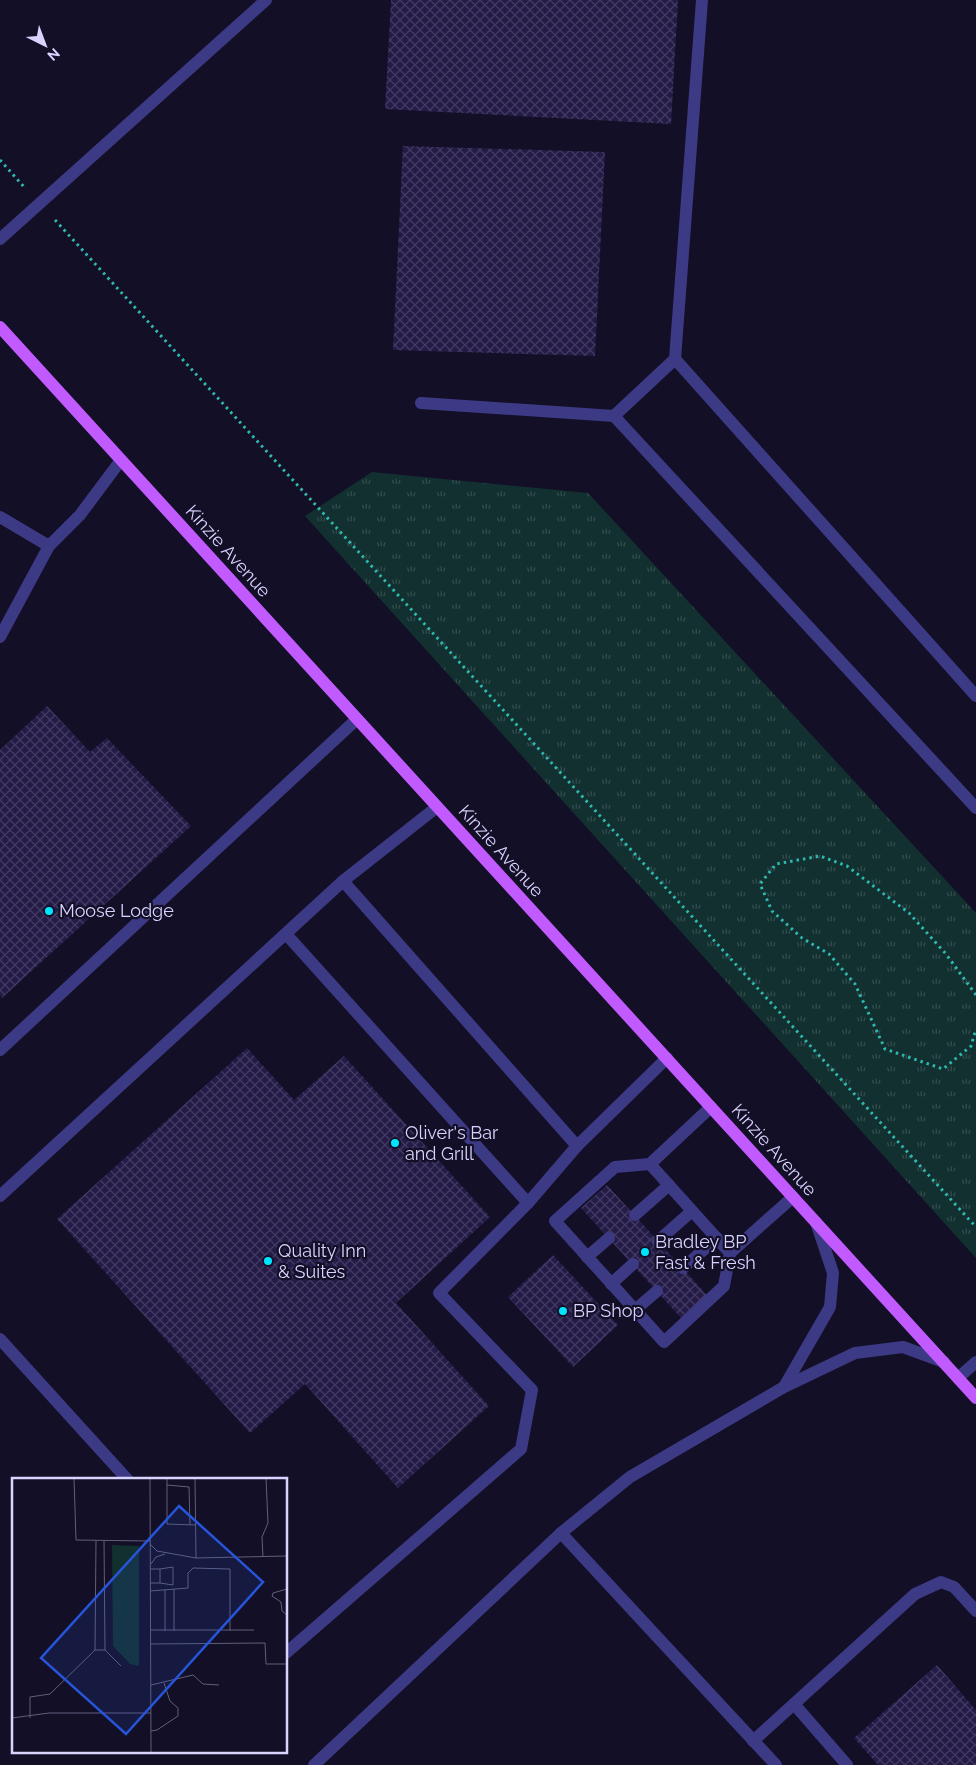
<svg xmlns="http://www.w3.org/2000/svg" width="976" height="1765" font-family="Raleway,sans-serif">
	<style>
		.park { fill: url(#park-tufts) }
		.building { fill: url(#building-cross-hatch) }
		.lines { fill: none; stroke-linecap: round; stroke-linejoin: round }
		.path { stroke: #2fb8b0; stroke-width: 3; stroke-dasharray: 2.5 4; stroke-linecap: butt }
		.lane { stroke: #3d3a85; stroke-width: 12 }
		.primary { stroke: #c25bff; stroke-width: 12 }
		.poi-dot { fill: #00e5ff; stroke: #130f26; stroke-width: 2 }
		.labels { text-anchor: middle; stroke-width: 4.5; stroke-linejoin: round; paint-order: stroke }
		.street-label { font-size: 18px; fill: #d9d4ff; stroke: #130f26 }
		.poi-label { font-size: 18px; fill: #d9d4ff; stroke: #130f26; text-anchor: start }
		.inset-road { fill: none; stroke: #625e7d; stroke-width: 1 }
		.view { fill: #2655da; fill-opacity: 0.15; stroke: #2655da; stroke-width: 2.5 }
		.inset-edge { fill: none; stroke: #d9d4ff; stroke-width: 2.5 }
	</style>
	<defs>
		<pattern id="park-tufts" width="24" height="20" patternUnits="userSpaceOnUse" patternTransform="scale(1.25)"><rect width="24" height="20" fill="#12302f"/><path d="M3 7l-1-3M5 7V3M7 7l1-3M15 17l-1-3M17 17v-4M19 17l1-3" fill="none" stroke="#344d4e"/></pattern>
		<pattern id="building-cross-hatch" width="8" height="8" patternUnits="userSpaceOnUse" patternTransform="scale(1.25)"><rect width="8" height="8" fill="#241b47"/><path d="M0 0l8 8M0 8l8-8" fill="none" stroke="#433b63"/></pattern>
	</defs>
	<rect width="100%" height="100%" fill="#130f26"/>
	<polygon class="park" points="372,472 588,493 976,913 976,1258 305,516"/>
	<g class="building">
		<polygon points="391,0 678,0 671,124 385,109"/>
		<polygon points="403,146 605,152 595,356 393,350"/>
		<polygon points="47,706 90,752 107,738 191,826 2,998 0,995 0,750"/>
		<polygon points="247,1048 294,1100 344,1056 490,1217 396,1303 489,1406 398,1488 305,1384 250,1433 57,1219"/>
		<polygon points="607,1185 707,1295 681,1318 581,1208"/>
		<polygon points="553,1255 618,1325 573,1367 508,1297"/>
		<polygon points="937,1665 976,1710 976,1765 878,1765 854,1738"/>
	</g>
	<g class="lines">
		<g class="path">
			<polyline points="0,160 25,188"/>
			<polyline points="55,220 976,1227"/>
			<polyline points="976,995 946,954 909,913 847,866 820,856 776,864 760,884 772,911 802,938 829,954 855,984 885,1049 943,1069 971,1046 976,1029"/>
		</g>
		<g class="lane">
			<polyline points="0,239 266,0"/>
			<polyline points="675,359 976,696"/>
			<polyline points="421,403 614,416 675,359 702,0"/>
			<polyline points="614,416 976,808"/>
			<polyline points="0,517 49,546"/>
			<polyline points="0,637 49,546 80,515 121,460"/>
			<polyline points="343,881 577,1146"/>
			<polyline points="286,934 528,1203"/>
			<polyline points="0,1050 357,719"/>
			<polyline points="711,1107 650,1164 730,1253 793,1197"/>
			<polyline points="650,1164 615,1167 555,1221 664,1342 724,1286 730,1253"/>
			<polyline points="0,1196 343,881 437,807"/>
			<polyline points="635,1215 669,1185"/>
			<polyline points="658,1241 692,1211"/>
			<polyline points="587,1257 609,1238"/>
			<polyline points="683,1268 717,1238"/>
			<polyline points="611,1284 633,1264"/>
			<polyline points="635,1310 657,1291"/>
			<polyline points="0,1339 127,1479"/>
			<polyline points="958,1378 976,1362"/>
			<polyline points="784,1387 830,1307 833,1273 816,1222"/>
			<polyline points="286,1653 521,1449 532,1390 439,1293 528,1203 577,1146 667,1058"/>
			<polyline points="794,1704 847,1765"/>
			<polyline points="753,1741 915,1594 941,1582 954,1587 976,1611"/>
			<polyline points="314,1765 561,1533"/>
			<polyline points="776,1765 561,1533 630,1477 784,1387 855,1353 903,1347 944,1362"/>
		</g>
		<polyline class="primary" points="0,327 976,1398"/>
	</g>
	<g class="poi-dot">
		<circle cx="49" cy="911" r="5"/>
		<circle cx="395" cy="1143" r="5"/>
		<circle cx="645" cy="1252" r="5"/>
		<circle cx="268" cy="1261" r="5"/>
		<circle cx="563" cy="1311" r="5"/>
	</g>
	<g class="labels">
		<g class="street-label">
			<text transform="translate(228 551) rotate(48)" y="6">Kinzie Avenue</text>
			<text transform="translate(501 851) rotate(48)" y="6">Kinzie Avenue</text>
			<text transform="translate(774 1150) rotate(48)" y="6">Kinzie Avenue</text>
		</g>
		<g class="poi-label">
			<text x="59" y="917">Moose Lodge</text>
			<text x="405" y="1139">Oliver's Bar<tspan x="405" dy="21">and Grill</tspan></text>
			<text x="655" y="1248">Bradley BP<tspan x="655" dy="21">Fast &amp; Fresh</tspan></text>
			<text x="278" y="1257">Quality Inn<tspan x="278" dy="21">&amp; Suites</tspan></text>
			<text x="573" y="1317">BP Shop</text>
		</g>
	</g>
	<g transform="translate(12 1478)">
		<rect width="275" height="275" fill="#130f26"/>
		<path d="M100,67L127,68V188L118,186L101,168Z" fill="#12302f"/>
		<path class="inset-road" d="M62,0L64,62L138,63M138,0L139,275M155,0V46L184,47M155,7L177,9L178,47M92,63L93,172M138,66L145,73L184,80L183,0M251,79L250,59L256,45L254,0M184,80L275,78M139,86L144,79L153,76M138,91H148V105H138M148,91L161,89V107L148,105M275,111L261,115L260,118L269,124L270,133L275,137M138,113L176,110V95L181,90L218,91V153M139,152H242M153,153V112M162,153V111M139,166L253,165L254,186H275M83,172L84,62M139,207L181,197L191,206L207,207M0,240L37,235H139M18,240V219L38,216L83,172H93L109,188M139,253L145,252L166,238V230L158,223L152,205"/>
		<path class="view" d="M167,28L251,104L114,256L29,180Z"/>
		<rect width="275" height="275" class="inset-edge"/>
	</g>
	<g transform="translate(45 45) rotate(138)" stroke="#130f26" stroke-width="4" paint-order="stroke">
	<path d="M0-4L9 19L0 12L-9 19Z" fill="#d9d4ff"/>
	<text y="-8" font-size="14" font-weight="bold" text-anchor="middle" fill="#d9d4ff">N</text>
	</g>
</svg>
